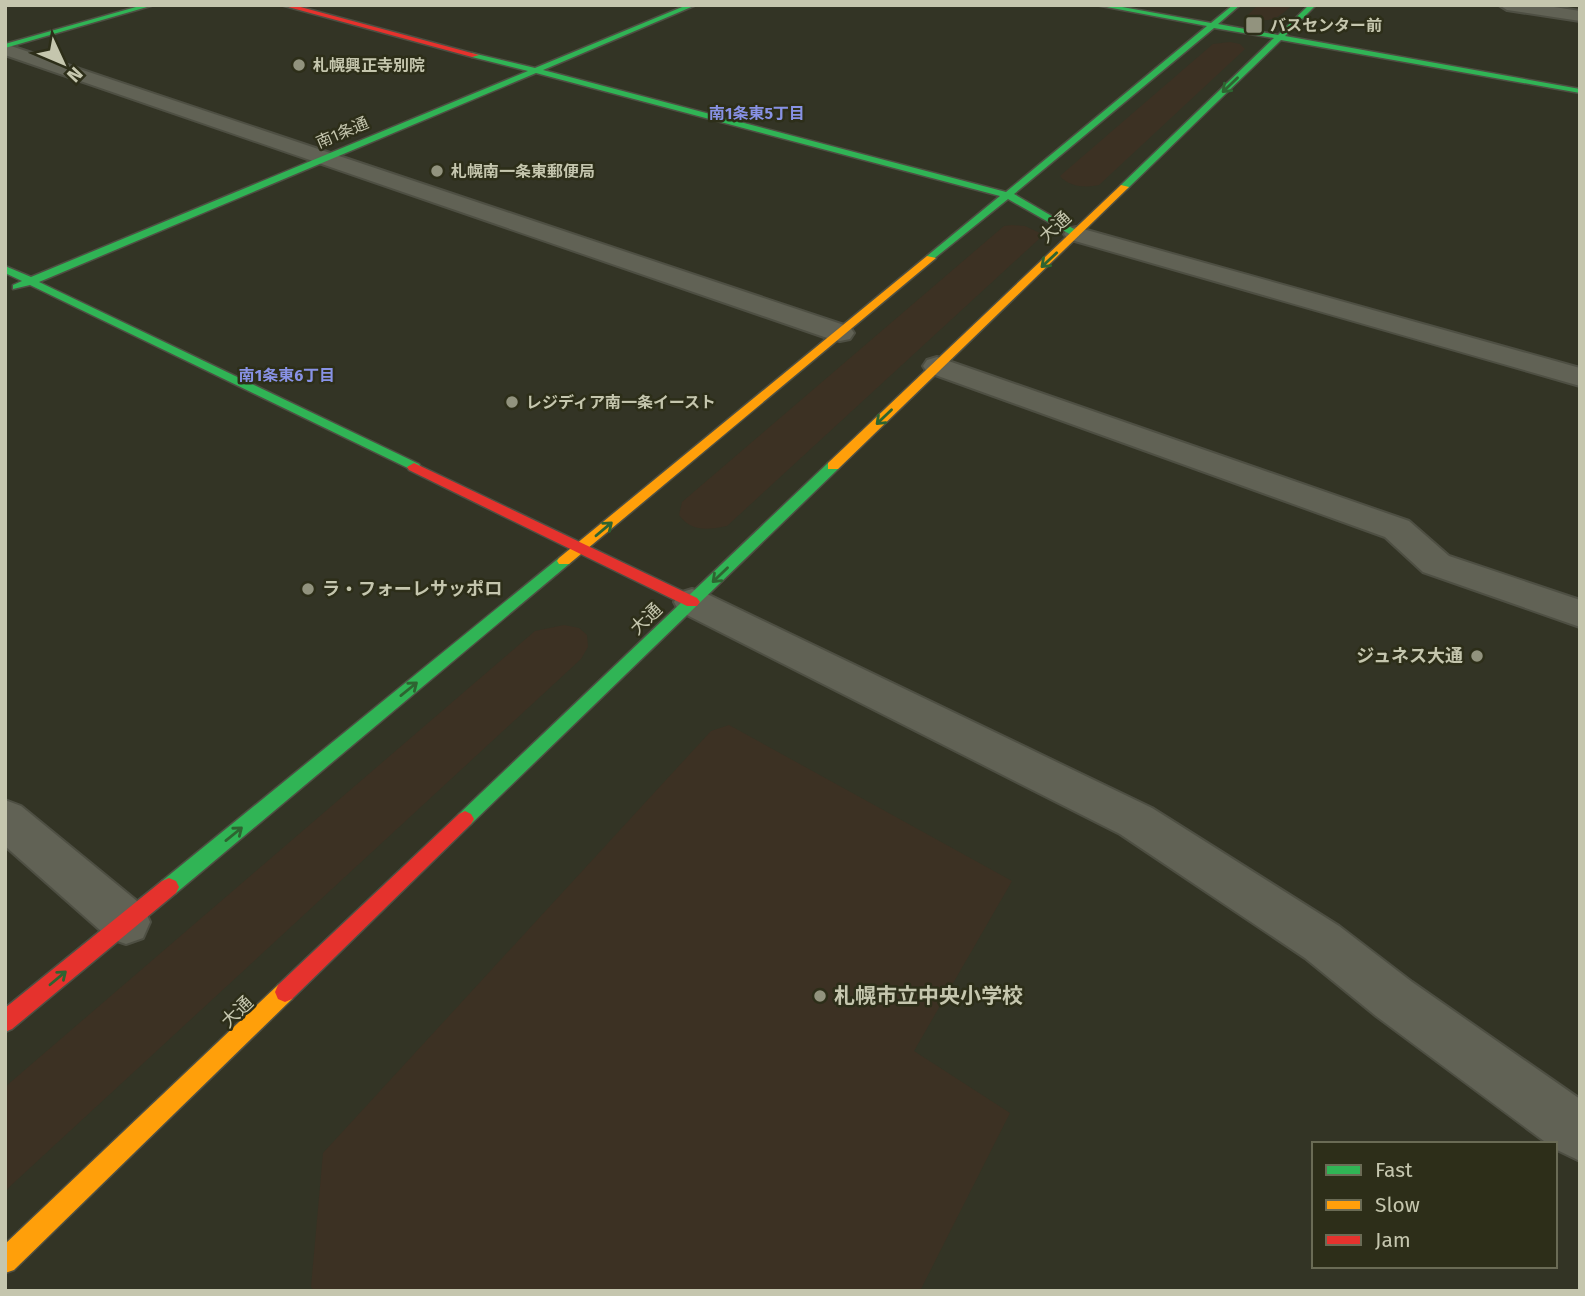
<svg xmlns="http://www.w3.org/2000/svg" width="1585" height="1296" font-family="'Fira Sans','Noto Sans JP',sans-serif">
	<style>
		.green { fill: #3c3123 }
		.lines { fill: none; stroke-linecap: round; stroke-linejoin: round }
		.street-casing { stroke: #4e4f43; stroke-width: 4 }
		.fast-casing { stroke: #4e4f43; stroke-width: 3 }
		.slow-casing { stroke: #4e4f43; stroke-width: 3 }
		.jam-casing { stroke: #4e4f43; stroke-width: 3 }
		.street { fill: #616255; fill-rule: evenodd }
		.fast { fill: #30b455; fill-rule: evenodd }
		.slow { fill: #ff9f0a; fill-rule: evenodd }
		.jam { fill: #e5322d; fill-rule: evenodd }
		.oneway { stroke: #2e6431 }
		.poi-dot { fill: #92937e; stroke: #2d2e19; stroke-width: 2.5 }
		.labels { text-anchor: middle; stroke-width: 5; stroke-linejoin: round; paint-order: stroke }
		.far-poi-label { font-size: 16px; font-weight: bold; fill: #c5c6ae; stroke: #2d2e19; text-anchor: start }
		.far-neighbourhood-label { font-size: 16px; font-weight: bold; fill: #8892e5; stroke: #2d2e19 }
		.far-street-label { font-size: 16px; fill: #c5c6ae; stroke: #2d2e19 }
		.street-label { font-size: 18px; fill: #c5c6ae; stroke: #2d2e19 }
		.poi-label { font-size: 18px; font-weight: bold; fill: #c5c6ae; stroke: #2d2e19; text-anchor: start }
		.near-poi-label { font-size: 21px; font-weight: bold; fill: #c5c6ae; stroke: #2d2e19; text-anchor: start }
	</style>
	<rect width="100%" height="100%" fill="#333425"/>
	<g class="green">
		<path d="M1258,5H1292C1278,19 1267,25 1247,16Z"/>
		<path d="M1230,42L1240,44L1245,49L1099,185C1086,188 1069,187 1060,176L1213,44Z"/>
		<path d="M1012,225L1025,226L1040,233L1039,239L727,526C708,530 691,532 679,515L682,502L1004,226Z"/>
		<polygon points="564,625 579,628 587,635 588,647 581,659 5,1191 5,1087 535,631"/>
		<polygon points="729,725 1012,881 914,1051 1010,1113 920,1291 315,1291 311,1287 323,1153 711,731"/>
	</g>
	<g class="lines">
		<defs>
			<g id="street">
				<polygon points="1499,5 1541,5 1580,11 1580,21 1507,10"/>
				<polygon points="5,44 850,327 854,333 850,339 840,341 830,339 5,55"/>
				<polygon points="1076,227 1580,368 1580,386 1068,239 1064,234 1068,229"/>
				<polygon points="937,357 1409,521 1449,556 1580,600 1580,627 1423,572 1385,537 927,372 923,366 927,360"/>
				<polygon points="692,589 705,593 1152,808 1339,926 1412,982 1580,1099 1580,1161 1555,1149 1555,1144 1548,1144 1376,1016 1305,958 1120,834 679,611 674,602 679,593"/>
				<polygon points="5,800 21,806 143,906 150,922 143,938 126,944 109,938 5,846"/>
			</g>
			<g id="fast">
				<polygon points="143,5 154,5 5,48 5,44"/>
				<polygon points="687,5 696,5 543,70 1006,192 1207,26 1096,5 1111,5 1211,23 1233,5 1240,5 1218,24 1278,35 1309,5 1316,5 1285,36 1580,89 1580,93 1281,40 1127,189 1121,189 1121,185 1274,38 1214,28 1014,194 1079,232 1079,236 1073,236 1008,199 931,261 927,260 927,256 1000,196 536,73 39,282 419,464 421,467 414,471 30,285 13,289 13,285 22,281 5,273 5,266 31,277 528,71 472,57 472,53 535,68"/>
				<polygon points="833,462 840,466 838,469 471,824 465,827 459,824 456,819 459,814 828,463"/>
				<polygon points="564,556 569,558 571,561 569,564 176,893 169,896 162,893 159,887 162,881 559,558"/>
			</g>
			<g id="slow">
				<polygon points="1121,185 1129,187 838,469 828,469 828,463"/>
				<polygon points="927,256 936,258 569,564 559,564 557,561 559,558"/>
				<polygon points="285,982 292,985 295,992 292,999 14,1270 5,1273 5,1244 278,985"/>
			</g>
			<g id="jam">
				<polygon points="281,5 293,5 479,55 472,57"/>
				<polygon points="414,463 697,598 700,602 697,606 687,606 409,470 407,467"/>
				<polygon points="465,811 471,814 474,819 471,824 292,999 285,1002 278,999 275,992 278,985 459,814"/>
				<polygon points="169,878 176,881 179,887 176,893 12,1029 5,1032 5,1008 162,881"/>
			</g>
		</defs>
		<use href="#street" class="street-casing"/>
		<use href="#fast" class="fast-casing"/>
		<use href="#slow" class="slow-casing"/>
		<use href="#jam" class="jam-casing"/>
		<use href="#street" class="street"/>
		<use href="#fast" class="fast"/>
		<use href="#slow" class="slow"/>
		<use href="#jam" class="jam"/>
	</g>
	<defs><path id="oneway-shaft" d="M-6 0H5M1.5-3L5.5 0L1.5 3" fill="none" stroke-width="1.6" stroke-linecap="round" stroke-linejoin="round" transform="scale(1.75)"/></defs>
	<g class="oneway">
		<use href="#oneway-shaft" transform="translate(1230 85) rotate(136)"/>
		<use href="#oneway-shaft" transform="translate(1049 260) rotate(137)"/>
		<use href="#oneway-shaft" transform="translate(884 417) rotate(136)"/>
		<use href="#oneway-shaft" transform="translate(604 529) rotate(-40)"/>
		<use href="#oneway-shaft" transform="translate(720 575) rotate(136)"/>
		<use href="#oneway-shaft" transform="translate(409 689) rotate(-39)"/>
		<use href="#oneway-shaft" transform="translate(234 834) rotate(-39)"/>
		<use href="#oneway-shaft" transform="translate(58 978) rotate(-40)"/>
	</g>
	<g class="poi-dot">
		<rect x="1245" y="16" width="18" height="18" rx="3.5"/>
		<circle cx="299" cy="65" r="7"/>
		<circle cx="437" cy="171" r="7"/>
		<circle cx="512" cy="402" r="7"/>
		<circle cx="308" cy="589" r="7"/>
		<circle cx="1477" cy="656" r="7"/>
		<circle cx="820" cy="996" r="7"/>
	</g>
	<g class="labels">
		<g class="far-poi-label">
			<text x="1270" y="31">バスセンター前</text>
			<text x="313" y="71">札幌興正寺別院</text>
			<text x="451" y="177">札幌南一条東郵便局</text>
			<text x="526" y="408">レジディア南一条イースト</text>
		</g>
		<g class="far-neighbourhood-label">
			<text x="757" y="119">南1条東5丁目</text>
			<text x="287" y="381">南1条東6丁目</text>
		</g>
		<g class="far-street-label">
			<text transform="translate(342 132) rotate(-23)" y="6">南1条通</text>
		</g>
		<g class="street-label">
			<text transform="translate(1055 227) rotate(-43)" y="6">大通</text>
			<text transform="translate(646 619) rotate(-44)" y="6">大通</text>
			<text transform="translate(237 1012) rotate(-44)" y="6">大通</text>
		</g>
		<g class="poi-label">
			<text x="322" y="595">ラ・フォーレサッポロ</text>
			<text x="1463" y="662" text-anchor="end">ジュネス大通</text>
		</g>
		<g class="near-poi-label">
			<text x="834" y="1003">札幌市立中央小学校</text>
		</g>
	</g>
	<rect width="1585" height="1296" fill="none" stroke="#c5c6ae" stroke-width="14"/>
	<rect x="1312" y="1142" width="245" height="126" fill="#2d2e19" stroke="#6a6b55" stroke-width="2"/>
	<rect x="1326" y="1165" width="35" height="10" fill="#30b455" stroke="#6a6b55" stroke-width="2"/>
	<text x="1375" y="1177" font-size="21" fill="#c5c6ae">Fast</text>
	<rect x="1326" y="1200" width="35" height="10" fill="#ff9f0a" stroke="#6a6b55" stroke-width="2"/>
	<text x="1375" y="1212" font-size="21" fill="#c5c6ae">Slow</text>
	<rect x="1326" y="1235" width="35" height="10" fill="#e5322d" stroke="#6a6b55" stroke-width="2"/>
	<text x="1375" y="1247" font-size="21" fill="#c5c6ae">Jam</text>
	<g transform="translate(63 63) rotate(134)" stroke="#2d2e19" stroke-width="5" paint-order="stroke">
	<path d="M0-5L12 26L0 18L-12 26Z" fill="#c5c6ae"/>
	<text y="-10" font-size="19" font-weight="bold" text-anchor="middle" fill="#c5c6ae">N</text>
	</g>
</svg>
